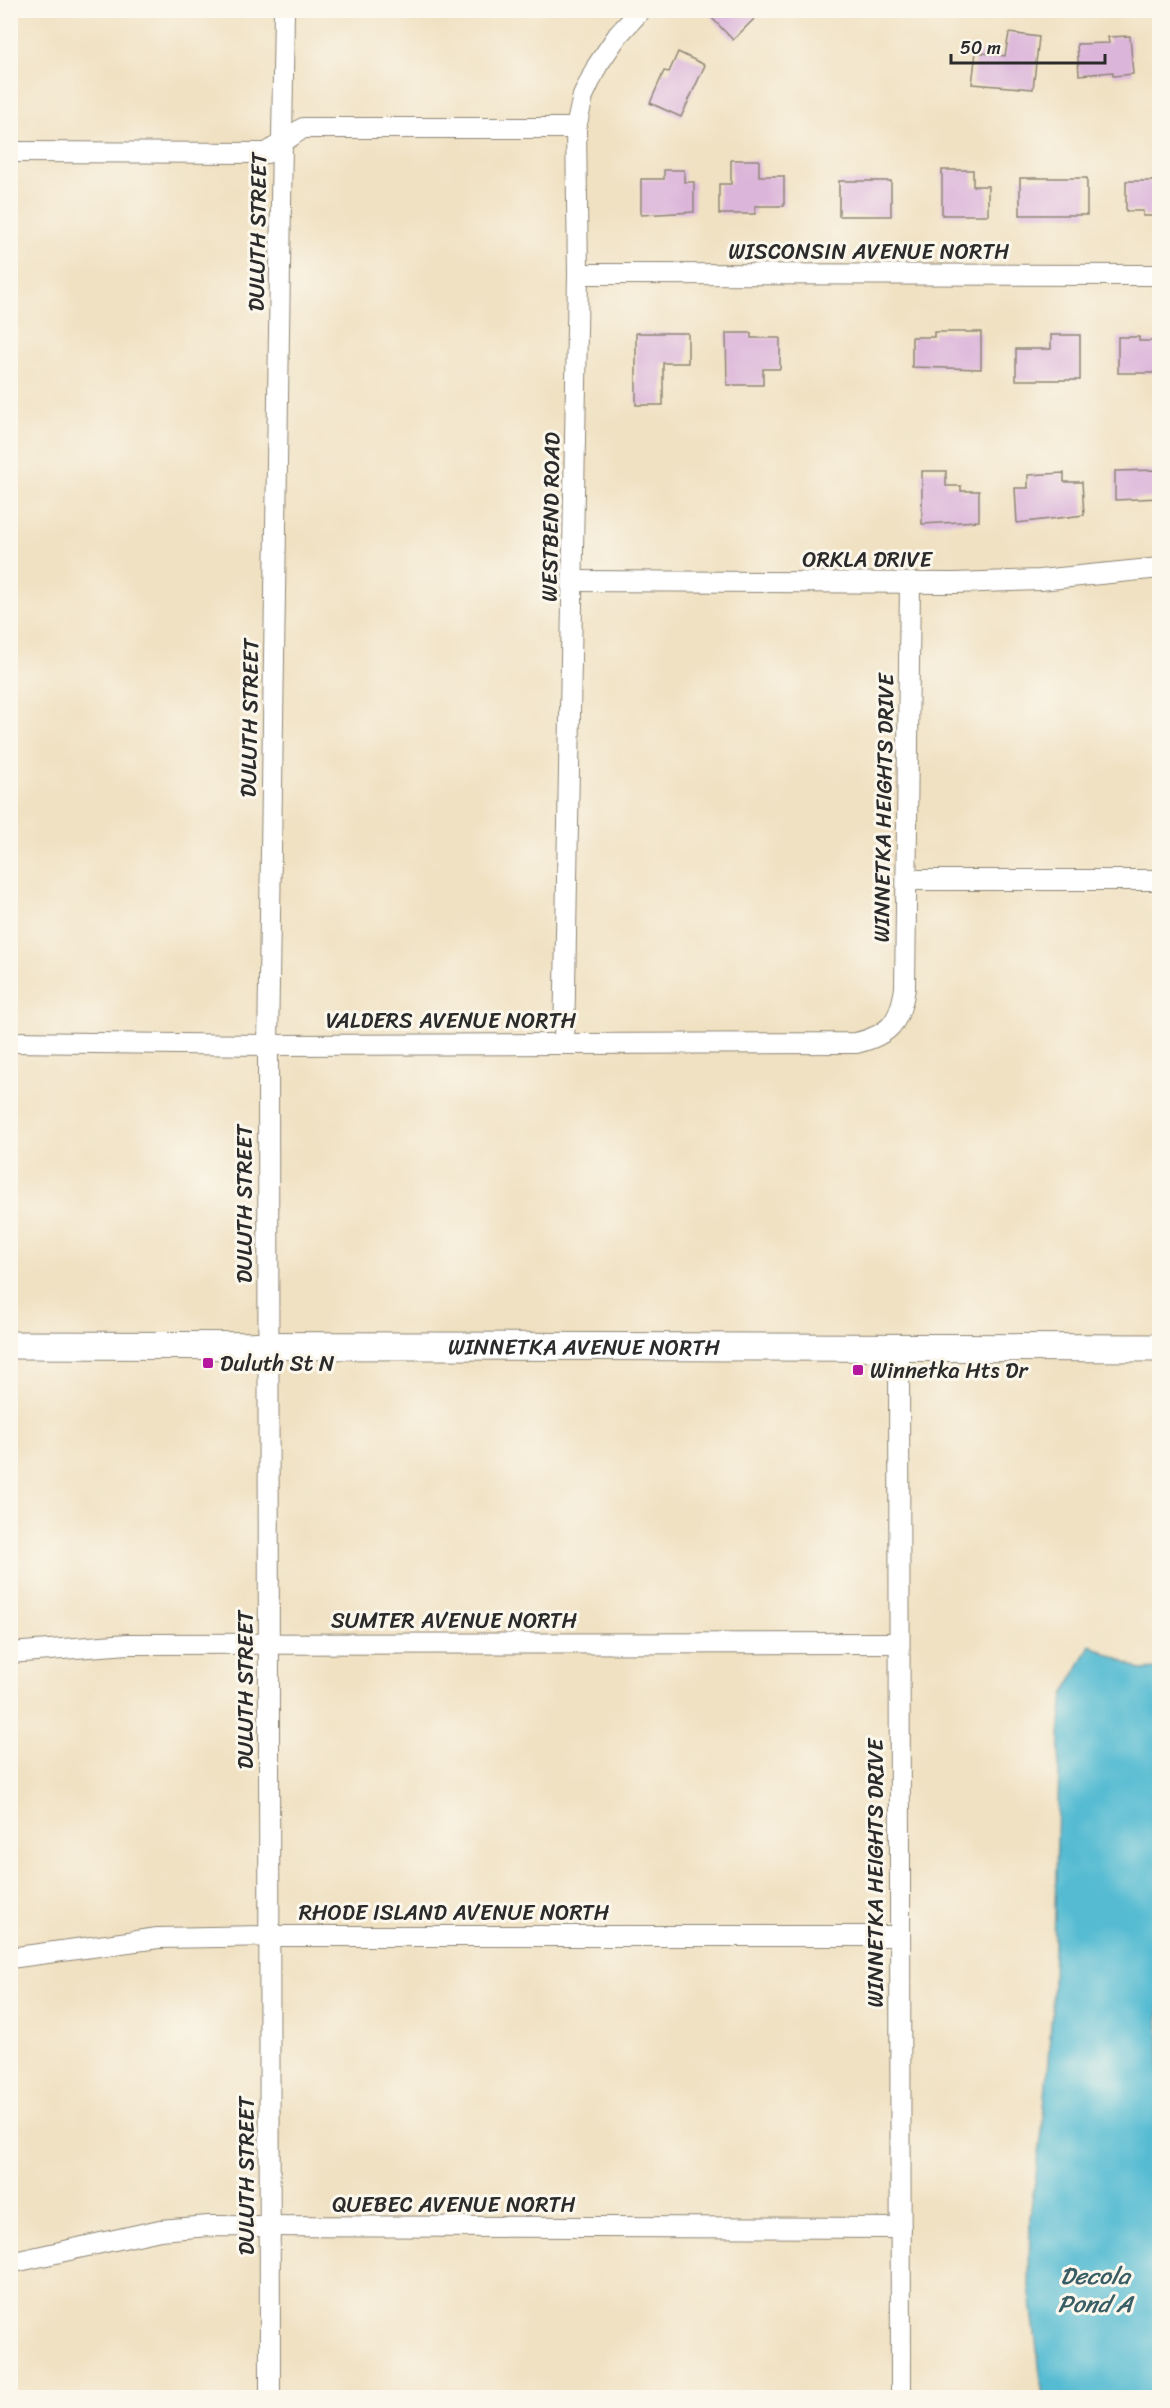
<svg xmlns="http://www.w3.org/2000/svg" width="1170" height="2408" font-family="Sriracha,sans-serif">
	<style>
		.water { fill: #54bbd2; stroke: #40737e; stroke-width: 1.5 }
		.building { fill: #dcb5da }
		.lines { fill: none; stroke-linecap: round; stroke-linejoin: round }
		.street-casing { stroke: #8e8676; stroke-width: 22 }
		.secondary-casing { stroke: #8e8676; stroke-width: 29 }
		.street { stroke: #fff; stroke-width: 20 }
		.secondary { stroke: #fff; stroke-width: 27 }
		.poi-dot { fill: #b5179e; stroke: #fbf7ec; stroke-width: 2 }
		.labels { text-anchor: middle; stroke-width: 6; stroke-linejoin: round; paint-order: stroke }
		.street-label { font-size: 22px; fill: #2b2b2b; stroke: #fbf7ec }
		.poi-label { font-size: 22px; fill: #2b2b2b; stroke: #fbf7ec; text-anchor: start }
		.water-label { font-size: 24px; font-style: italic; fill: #395d65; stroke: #fbf7ec }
	</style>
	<rect width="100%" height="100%" fill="#fbf7ec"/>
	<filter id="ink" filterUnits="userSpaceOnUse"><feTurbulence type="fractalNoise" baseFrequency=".0167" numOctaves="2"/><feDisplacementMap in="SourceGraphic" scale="12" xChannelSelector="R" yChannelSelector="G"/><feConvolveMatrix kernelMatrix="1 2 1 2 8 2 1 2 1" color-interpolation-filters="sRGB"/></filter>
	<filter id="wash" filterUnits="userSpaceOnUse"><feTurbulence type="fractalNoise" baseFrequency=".008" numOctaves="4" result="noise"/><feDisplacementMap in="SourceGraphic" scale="24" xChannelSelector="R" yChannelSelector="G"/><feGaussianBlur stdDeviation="1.35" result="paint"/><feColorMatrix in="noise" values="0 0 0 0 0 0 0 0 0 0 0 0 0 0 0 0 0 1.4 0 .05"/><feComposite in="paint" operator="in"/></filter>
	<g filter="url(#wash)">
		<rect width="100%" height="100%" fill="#f0e1c2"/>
		<polygon class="water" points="1090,1645 1140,1670 1159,1669 1159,2397 1043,2397 1029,2286 1030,2216 1042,2132 1052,2013 1060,1735 1064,1694"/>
		<g id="blocks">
			<g class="building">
				<polygon points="719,10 763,10 733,40 711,17"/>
				<polygon points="1009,33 1039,37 1033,89 972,84 976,52 1005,56"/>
				<polygon points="1130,36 1133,74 1113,76 1113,72 1079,75 1077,44 1109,43 1108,37"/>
				<polygon points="678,52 705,65 681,117 650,103 664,71 669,72"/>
				<polygon points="731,160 759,160 759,176 784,176 784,206 755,206 755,214 719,214 719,184 731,184"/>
				<polygon points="664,170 684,170 684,182 694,182 694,212 641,215 641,179 664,179"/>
				<polygon points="942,170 973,170 973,186 988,186 988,215 942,215"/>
				<rect x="1020" y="178" width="67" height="37"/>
				<rect x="839" y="181" width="52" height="35"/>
				<polygon points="1126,181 1160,181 1160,216 1143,216 1143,211 1126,211"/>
				<polygon points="934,332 981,332 981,369 912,367 912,337 934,337"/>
				<polygon points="636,333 688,333 688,363 663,363 663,405 636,405"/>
				<polygon points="726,333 751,333 751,338 780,338 780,369 763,369 763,385 727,385"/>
				<polygon points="1051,335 1080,335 1080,380 1016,380 1016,349 1051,349"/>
				<polygon points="1118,337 1139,337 1139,341 1160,341 1160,373 1118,373"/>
				<polygon points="1160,470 1160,498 1115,500 1115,471"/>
				<polygon points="922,471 946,471 946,486 961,486 961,491 979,491 979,521 922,524"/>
				<polygon points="1064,473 1064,482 1082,482 1084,515 1017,523 1015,488 1028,488 1028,475"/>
			</g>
		</g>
	</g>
	<g filter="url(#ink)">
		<use href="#blocks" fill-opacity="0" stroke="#8e8676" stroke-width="1.5"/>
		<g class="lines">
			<defs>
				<g id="street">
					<polyline points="10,152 267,153 303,128 576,128"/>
					<polyline points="578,274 1160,275"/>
					<polyline points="573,581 955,583 1040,580 1160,568"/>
					<polyline points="907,880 1160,880"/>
					<path d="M10,1042L268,1045L856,1043C890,1035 900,1022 905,988L910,583"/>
					<polyline points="564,1044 578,274 576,128 583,96 597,66 618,35 641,10"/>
					<polyline points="899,1348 901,2398"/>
					<polyline points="10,1653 128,1644 899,1643"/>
					<polyline points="10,1958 158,1938 270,1936 899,1936"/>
					<polyline points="10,2263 160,2230 209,2226 901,2228"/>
					<polyline points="270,2398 268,1045 284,10"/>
				</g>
				<g id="secondary">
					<path id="s1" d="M10,1345L1160,1348"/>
				</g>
			</defs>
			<use href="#street" class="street-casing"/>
			<use href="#secondary" class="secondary-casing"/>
			<use href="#street" class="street"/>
			<use href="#secondary" class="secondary"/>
		</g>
	</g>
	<g class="poi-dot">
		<rect x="202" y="1357" width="12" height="12" rx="3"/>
		<rect x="852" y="1364" width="12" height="12" rx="3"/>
	</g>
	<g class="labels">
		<g class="street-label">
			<text transform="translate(257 232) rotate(-89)" y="8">DULUTH STREET</text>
			<text x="869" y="259">WISCONSIN AVENUE NORTH</text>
			<text transform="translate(550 517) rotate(-89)" y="8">WESTBEND ROAD</text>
			<text x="867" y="567">ORKLA DRIVE</text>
			<text transform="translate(249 718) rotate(-89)" y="8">DULUTH STREET</text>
			<text transform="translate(883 808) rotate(-89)" y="8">WINNETKA HEIGHTS DRIVE</text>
			<text x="451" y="1028">VALDERS AVENUE NORTH</text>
			<text transform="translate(244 1204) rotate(-90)" y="8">DULUTH STREET</text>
			<text dy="8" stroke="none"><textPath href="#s1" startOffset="574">WINNETKA AVENUE NORTH</textPath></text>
			<text x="454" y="1628">SUMTER AVENUE NORTH</text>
			<text transform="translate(245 1690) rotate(-90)" y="8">DULUTH STREET</text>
			<text transform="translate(875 1873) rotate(-90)" y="8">WINNETKA HEIGHTS DRIVE</text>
			<text x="454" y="1920">RHODE ISLAND AVENUE NORTH</text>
			<text transform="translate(246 2176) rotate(-90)" y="8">DULUTH STREET</text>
			<text x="454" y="2212">QUEBEC AVENUE NORTH</text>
		</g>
		<g class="poi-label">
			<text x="220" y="1371">Duluth St N</text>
			<text x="870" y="1378">Winnetka Hts Dr</text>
		</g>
		<g class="water-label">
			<text x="1095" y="2284">Decola<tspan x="1095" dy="28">Pond A</tspan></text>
		</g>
	</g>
	<rect width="1170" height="2408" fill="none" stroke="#fbf7ec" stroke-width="36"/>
	<path d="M951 54v9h154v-9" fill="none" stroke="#2b2b2b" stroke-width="3"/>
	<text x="960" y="54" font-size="18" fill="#2b2b2b" stroke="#fbf7ec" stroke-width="4.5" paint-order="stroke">50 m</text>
</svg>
